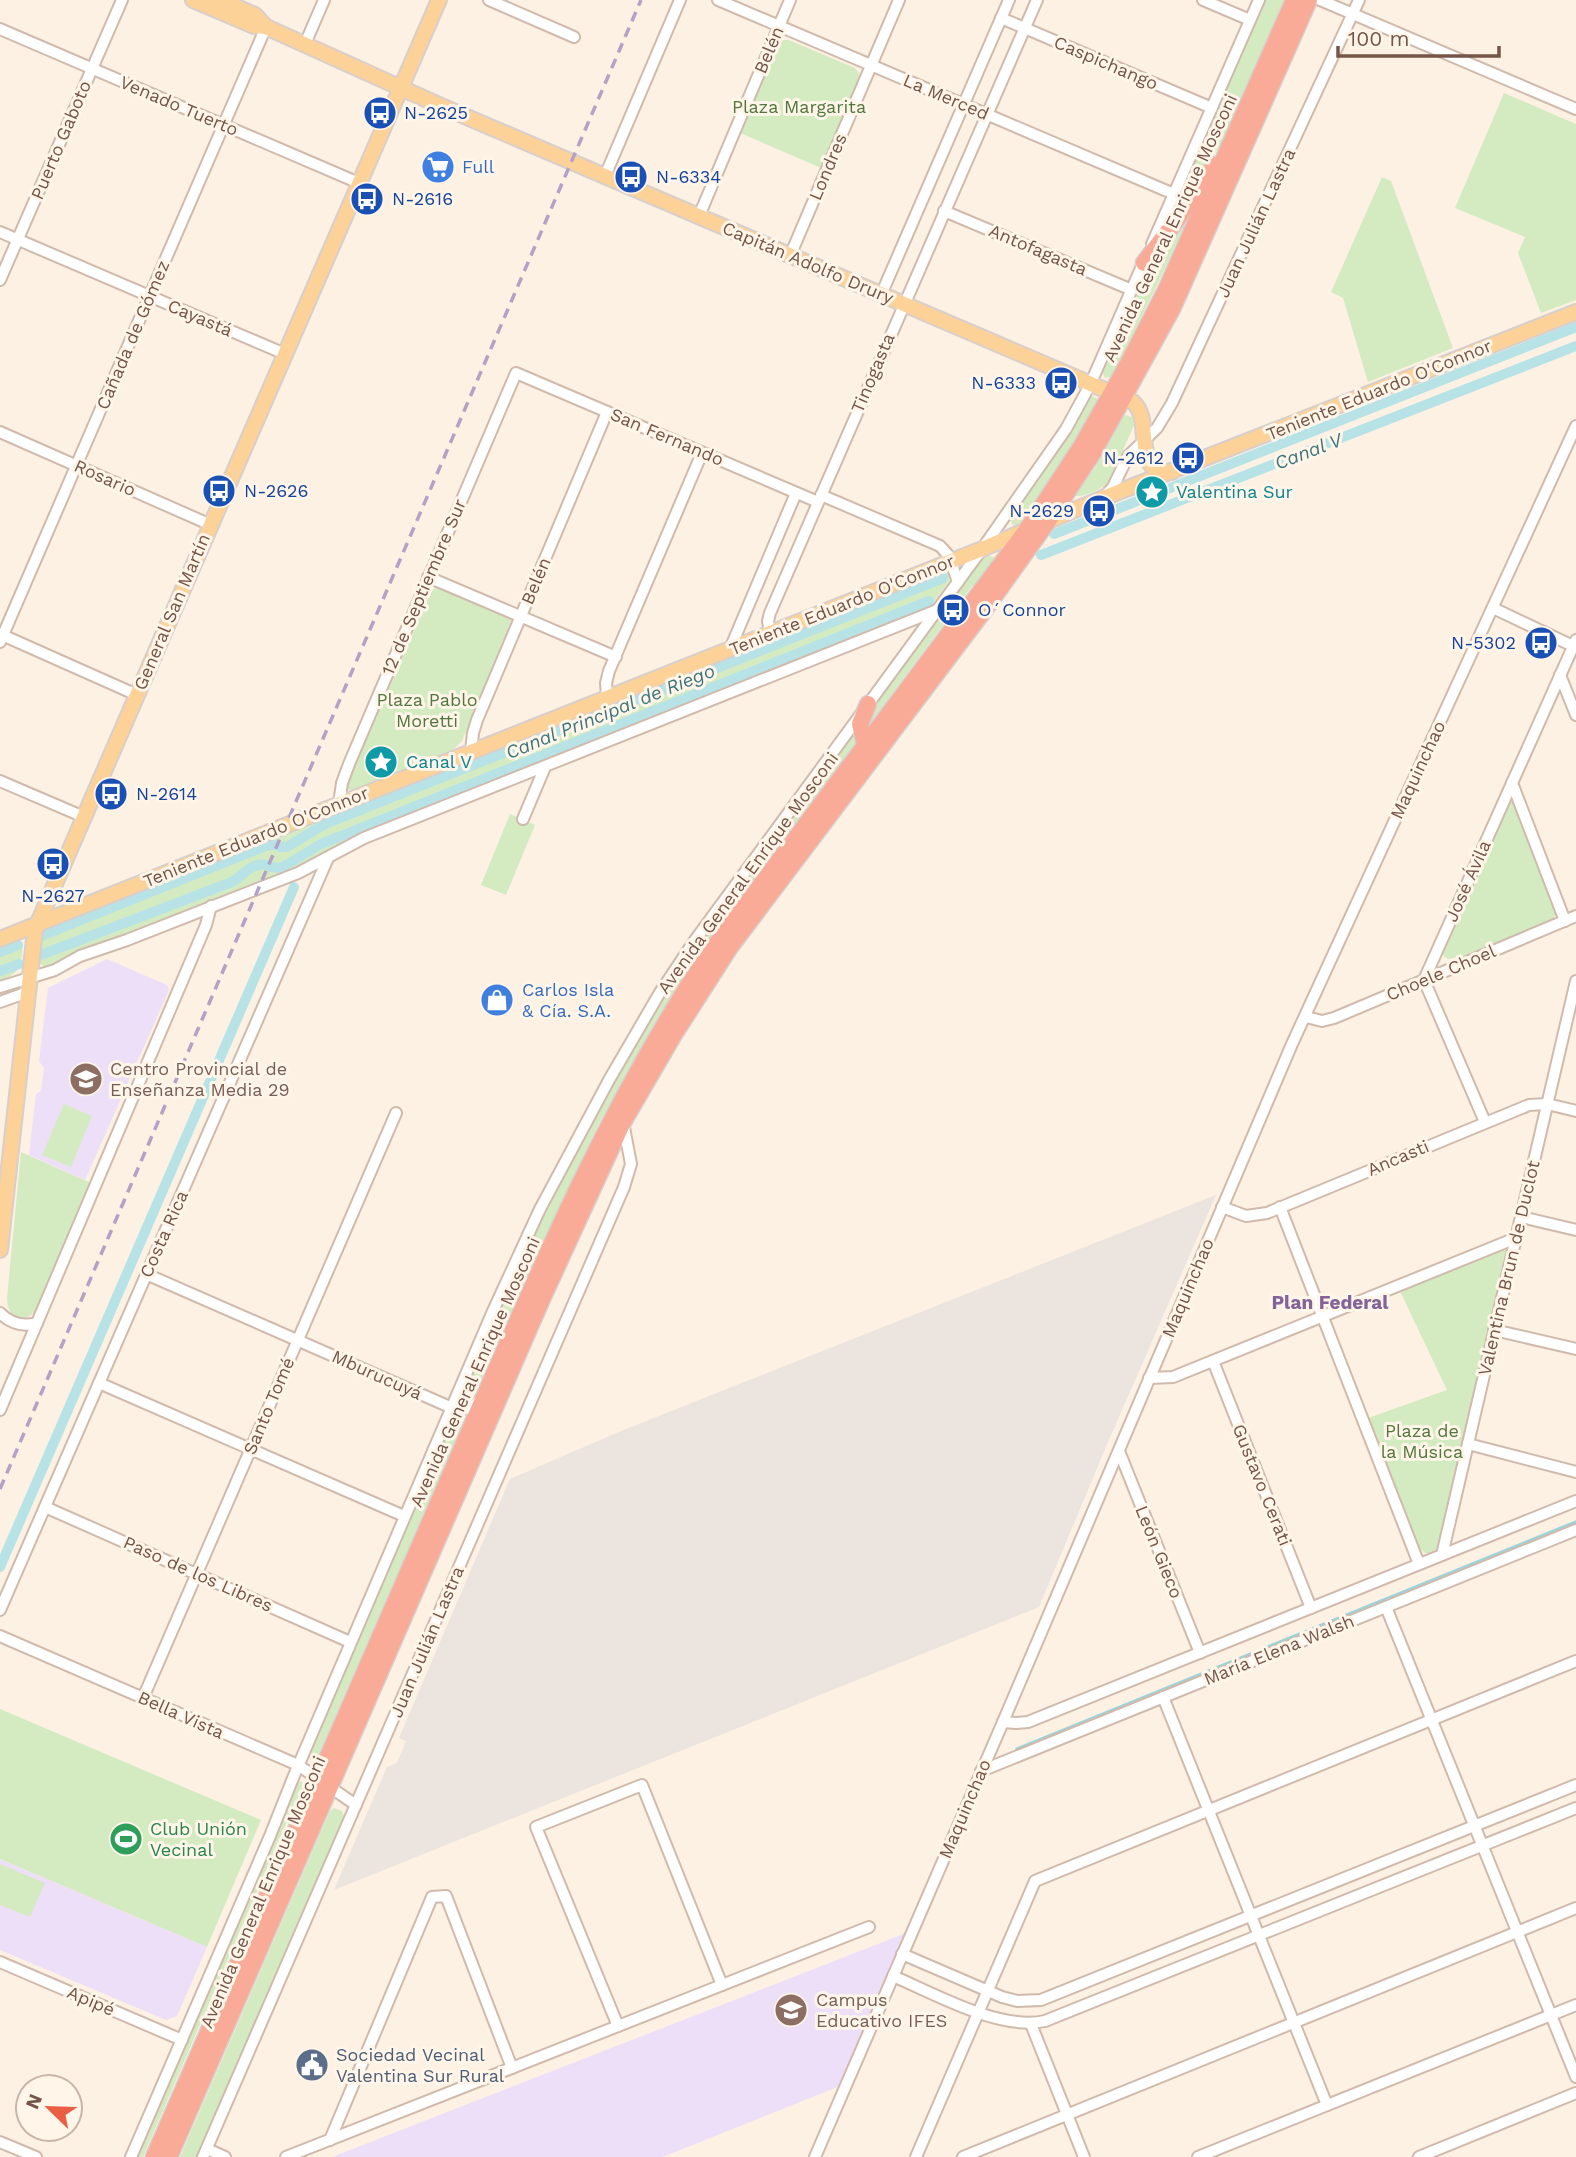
<svg xmlns="http://www.w3.org/2000/svg" width="1576" height="2157" font-family="'Work Sans',sans-serif">
	<style>
		.industrial { fill: #ece4de }
		.education { fill: #eedff9 }
		.green { fill: #d4ebc1 }
		.lines { fill: none; stroke-linecap: round; stroke-linejoin: round }
		.stream { stroke: #9dd3d9; stroke-width: 3.5 }
		.canal { stroke: #b7e3e7; stroke-width: 10 }
		.minor-casing { stroke: #d0baac; stroke-width: 14 }
		.major-casing { stroke: #d8cfcc; stroke-width: 18 }
		.highway-casing { stroke: #d8cfcc; stroke-width: 19 }
		.minor { stroke: #fff; stroke-width: 10 }
		.major { stroke: #fdd299; stroke-width: 14 }
		.highway { stroke: #f9ab98; stroke-width: 16 }
		.rail { stroke: #b3a1c6; stroke-width: 3.5; stroke-dasharray: 10 7; stroke-linecap: butt }
		.labels { text-anchor: middle; stroke-width: 6; stroke-linejoin: round; paint-order: stroke }
		.street-label { font-size: 18px; fill: #755548; stroke: #fff5e9 }
		.park-label { font-size: 18px; fill: #52763d; stroke: #fff5e9 }
		.transit-label { font-size: 18px; fill: #164399; stroke: #fff5e9; text-anchor: start }
		.shop-label { font-size: 18px; fill: #366cbe; stroke: #fff5e9; text-anchor: start }
		.culture-label { font-size: 18px; fill: #0d838f; stroke: #fff5e9; text-anchor: start }
		.education-label { font-size: 18px; fill: #785e54; stroke: #fff5e9; text-anchor: start }
		.leisure-label { font-size: 18px; fill: #27864d; stroke: #fff5e9; text-anchor: start }
		.service-label { font-size: 18px; fill: #4e5e75; stroke: #fff5e9; text-anchor: start }
		.water-label { font-size: 19px; font-style: italic; fill: #3c757c; stroke: #fff5e9 }
		.neighbourhood-label { font-size: 19px; font-weight: bold; fill: #846399; stroke: #fff5e9 }
	</style>
	<rect width="100%" height="100%" fill="#fdf1e3"/>
	<polygon class="industrial" points="1216,1195 1108,1442 1039,1607 334,1890 387,1767 397,1763 406,1741 399,1738 510,1479 621,1431"/>
	<g class="education">
		<polygon points="107,959 167,985 169,990 85,1180 29,1155 36,1094 41,1091 44,1068 39,1061 48,988"/>
		<polygon points="0,1859 207,1947 177,2016 166,2020 0,1950"/>
		<polygon points="906,1933 840,2086 663,2157 332,2157"/>
	</g>
	<g class="green">
		<polygon points="1265,0 1284,0 1226,136 1161,235"/>
		<polygon points="782,40 789,40 855,68 859,73 859,80 821,168 740,133 778,45"/>
		<polygon points="1504,93 1576,124 1576,300 1541,313 1518,253 1525,237 1455,208"/>
		<polygon points="1382,177 1391,181 1453,348 1368,382 1343,298 1331,292"/>
		<polygon points="1190,213 1160,279 1112,376 1105,378 1102,372 1148,267"/>
		<polygon points="1092,396 1098,399 1098,405 1021,523 1016,526 1012,524 1010,517"/>
		<path d="M1125,415L1132,417L1134,425L1109,482C1101,489 1086,497 1076,496L1075,494L1086,472H1092L1114,435L1113,430L1121,417Z"/>
		<polygon points="987,555 993,557 995,560 979,584 972,586 868,726 865,717 982,557"/>
		<path d="M945,571L949,575V581L933,603L927,609L362,832L304,864L73,954C62,960 51,973 39,963L43,929Z"/>
		<polygon points="435,588 443,589 506,616 511,621 462,741 453,750 353,791 349,790 346,787 347,784 431,592"/>
		<polygon points="854,731 857,741 717,930 655,1023 596,1129 476,1391 471,1396 462,1398 539,1220 648,1020 695,946"/>
		<path d="M1510,800L1514,801L1556,909L1555,916L1548,923L1455,959C1448,960 1444,958 1441,951Z"/>
		<polygon points="510,814 535,825 506,895 481,885"/>
		<path d="M16,939H20L23,944C21,966 22,972 0,981V945Z"/>
		<polygon points="64,1104 92,1116 71,1167 42,1155"/>
		<path d="M21,1152L91,1183L37,1309C24,1326 7,1319 7,1298Z"/>
		<polygon points="1500,1249 1508,1250 1439,1547 1433,1553 1425,1553 1419,1547 1368,1418 1447,1390 1399,1289"/>
		<polygon points="456,1417 461,1421 461,1427 317,1758 311,1760 308,1756 452,1418"/>
		<polygon points="0,1709 261,1820 207,1947 0,1859"/>
		<polygon points="300,1781 308,1785 299,1810 291,1813 143,2157 136,2157 296,1785"/>
		<polygon points="334,1808 342,1811 344,1817 197,2157 180,2157 330,1811"/>
		<polygon points="0,1864 45,1883 30,1917 0,1905"/>
	</g>
	<g class="lines">
		<polyline class="stream" points="1017,1749 1576,1522"/>
		<g class="canal">
			<polyline points="1054,534 1576,327"/>
			<polyline points="1041,555 1576,346"/>
			<polyline points="280,847 287,847 325,824 943,578"/>
			<polyline points="271,867 281,868 321,844 929,601"/>
			<polyline points="41,936 268,845 275,845"/>
			<polyline points="0,952 18,945"/>
			<path d="M38,956L232,882C244,875 251,862 267,865"/>
			<polyline points="0,971 19,964"/>
			<polyline points="0,1567 294,887"/>
		</g>
		<defs>
			<g id="minor">
				<polyline points="489,0 574,37"/>
				<polyline points="718,0 1174,194"/>
				<polyline points="1203,0 1250,20"/>
				<polyline points="1320,0 1576,109"/>
				<polyline points="1001,18 1212,108"/>
				<polyline points="0,29 359,183"/>
				<polyline points="305,44 324,0"/>
				<polyline points="605,176 680,0"/>
				<polyline points="944,211 1132,290"/>
				<polyline points="699,216 790,0"/>
				<polyline points="0,232 285,354"/>
				<polyline points="1152,244 1259,0"/>
				<polyline points="790,256 899,0"/>
				<polyline points="0,280 122,0"/>
				<polyline points="881,295 1009,0"/>
				<polyline points="0,432 211,525"/>
				<polyline points="821,495 940,546 949,556 958,582"/>
				<polyline points="1105,496 1113,487 1128,456 1157,428 1172,403 1359,0"/>
				<polyline points="428,577 616,657"/>
				<polyline points="1493,608 1573,646"/>
				<polyline points="770,633 768,621 770,613 1037,0"/>
				<polyline points="0,634 137,695"/>
				<polyline points="0,642 266,27"/>
				<polyline points="730,649 796,493"/>
				<polyline points="1560,675 1576,715"/>
				<polyline points="607,697 606,683 609,671 702,453"/>
				<polyline points="471,751 473,733 477,720 607,412"/>
				<polyline points="0,781 84,817"/>
				<polyline points="1512,783 1565,921"/>
				<polyline points="339,804 342,783 349,764 516,373 818,502"/>
				<polyline points="523,819 545,767"/>
				<polyline points="0,987 55,970 80,956 127,940 298,873 364,838 935,611"/>
				<polyline points="0,1002 28,992"/>
				<polyline points="1306,1017 1322,1021 1334,1018 1576,916"/>
				<polyline points="1485,1122 1424,980 1576,640"/>
				<polyline points="1222,1207 1246,1216 1267,1213 1529,1105 1547,1104 1576,1111"/>
				<polyline points="1280,1207 1419,1564"/>
				<polyline points="1521,1217 1576,1230"/>
				<path d="M146,1274L450,1407C462,1411 471,1410 480,1400"/>
				<path d="M0,1313C11,1324 23,1327 37,1323"/>
				<polyline points="1494,1330 1576,1349"/>
				<polyline points="1213,1361 1311,1608"/>
				<polyline points="1149,1378 1173,1377 1516,1238"/>
				<polyline points="99,1383 404,1516"/>
				<polyline points="0,1410 206,925 211,906"/>
				<polyline points="1468,1444 1576,1472"/>
				<polyline points="1119,1451 1200,1653"/>
				<polyline points="45,1507 350,1642"/>
				<polyline points="1442,1555 1576,981"/>
				<polyline points="1386,1607 1576,2077"/>
				<polyline points="0,1610 328,858"/>
				<polyline points="0,1636 298,1765 356,1805"/>
				<polyline points="1163,1697 1327,2105"/>
				<polyline points="143,1698 396,1113"/>
				<polyline points="1003,1722 1016,1723 1028,1722 1576,1501"/>
				<polyline points="981,1771 1576,1530"/>
				<polyline points="902,1954 1002,1997 1017,2001 1041,2000 1576,1785"/>
				<polyline points="0,1962 182,2040"/>
				<path d="M893,1976C935,1994 1000,2031 1045,2021L1576,1808"/>
				<polyline points="1031,2024 1084,2157"/>
				<polyline points="618,2026 536,1827 642,1785 722,1985"/>
				<polyline points="330,2140 432,1897 446,1896 512,2068"/>
				<polyline points="0,2142 36,2157"/>
				<polyline points="207,2149 225,2157"/>
				<polyline points="131,2157 270,1836 293,1778 493,1311 540,1209 609,1080 659,994 693,943 982,549 1066,429 1090,385 1145,259"/>
				<polyline points="203,2157 624,1187 631,1164 623,1122"/>
				<polyline points="286,2157 869,1927"/>
				<polyline points="815,2157 1003,1722 1292,1044 1576,426"/>
				<polyline points="916,2157 1035,1881 1576,1661"/>
				<polyline points="963,2157 1576,1908"/>
				<polyline points="1198,2157 1576,2005"/>
				<polyline points="1419,2157 1576,2093"/>
			</g>
			<g id="major">
				<path d="M193,0L254,26L266,27L441,106L1133,402C1155,421 1129,474 1172,472"/>
				<polyline points="220,0 255,15 266,27"/>
				<polyline points="0,939 982,549 1103,498 1576,312"/>
				<polyline points="0,1250 35,930 439,0"/>
			</g>
			<g id="highway">
				<polyline points="1144,263 1179,217 1215,165"/>
				<polyline points="865,744 860,724 868,704"/>
				<path d="M154,2157C252,1933 349,1709 446,1485C525,1304 598,1121 708,955L1026,531L1081,447L1127,366L1167,288L1294,0"/>
				<polyline points="169,2157 541,1301 623,1122 673,1036 730,947 985,609 1048,521 1094,451 1172,309 1309,0"/>
			</g>
		</defs>
		<use href="#minor" class="minor-casing"/>
		<use href="#major" class="major-casing"/>
		<use href="#highway" class="highway-casing"/>
		<use href="#minor" class="minor"/>
		<use href="#major" class="major"/>
		<use href="#highway" class="highway"/>
		<polyline class="rail" points="0,1489 641,0"/>
	</g>
	<defs>
		<symbol id="bus-disc" viewBox="-11 -11 22 22"><circle r="9.5" fill="#1a4fb4" stroke="#fff5e9"/><path d="M-5-6H5V4H4V6H2V4H-2V6H-4V4H-5ZM-3.5-4V0h7V-4ZM-3.5 1.2v1.5H-2V1.2ZM2 1.2v1.5H3.5V1.2Z" fill="#fff"/></symbol>
		<symbol id="supermarket-disc" viewBox="-11 -11 22 22"><circle r="9.5" fill="#3f7fe0" stroke="#fff5e9"/><path d="M-6-5.5h2.5l.6 2H6L4.5 2H-2.5L-4.4-4H-6ZM-1.5 3.2a1.3 1.3 0 1 0 .1 0ZM3 3.2a1.3 1.3 0 1 0 .1 0Z" fill="#fff"/></symbol>
		<symbol id="sight-disc" viewBox="-11 -11 22 22"><circle r="9.5" fill="#0f9aa8" stroke="#fff5e9"/><path d="M0-6L1.8-2.2L6-1.7L2.9 1.2L3.7 5.4L0 3.3L-3.7 5.4L-2.9 1.2L-6-1.7L-1.8-2.2Z" fill="#fff"/></symbol>
		<symbol id="shop-disc" viewBox="-11 -11 22 22"><circle r="9.5" fill="#3f7fe0" stroke="#fff5e9"/><path d="M-5-2.5h2.3a2.7 3.5 0 0 1 5.4 0H5L5.5 6h-11ZM-1.5-2.5h3a1.5 2.3 0 0 0-3 0Z" fill="#fff"/></symbol>
		<symbol id="school-disc" viewBox="-11 -11 22 22"><circle r="9.5" fill="#8d6e63" stroke="#fff5e9"/><path d="M0-5L7-2L0 1L-7-2ZM-4 1L0 2.5L4 1V4Q0 6-4 4Z" fill="#fff"/></symbol>
		<symbol id="stadium-disc" viewBox="-11 -11 22 22"><circle r="9.5" fill="#2e9e5b" stroke="#fff5e9"/><path d="M0-5a6.5 5 0 1 0 0 10a6.5 5 0 1 0 0-10ZM-3.5-1.8h7v3.6h-7Z" fill="#fff"/></symbol>
		<symbol id="civic-disc" viewBox="-11 -11 22 22"><circle r="9.5" fill="#5c6f8a" stroke="#fff5e9"/><path d="M-.6-6.5H3V-4.5H.6V-3L4-1V1h2V6H-6V1h2V-1L-.6-3ZM-1.2 2.5V6h2.4V2.5Z" fill="#fff"/></symbol>
	</defs>
	<g fill-rule="evenodd">
		<use href="#bus-disc" x="361" y="94" width="38" height="38"/>
		<use href="#supermarket-disc" x="419" y="148" width="38" height="38"/>
		<use href="#bus-disc" x="612" y="158" width="38" height="38"/>
		<use href="#bus-disc" x="348" y="180" width="38" height="38"/>
		<use href="#bus-disc" x="1042" y="364" width="38" height="38"/>
		<use href="#bus-disc" x="1169" y="439" width="38" height="38"/>
		<use href="#bus-disc" x="200" y="472" width="38" height="38"/>
		<use href="#sight-disc" x="1133" y="473" width="38" height="38"/>
		<use href="#bus-disc" x="1080" y="492" width="38" height="38"/>
		<use href="#bus-disc" x="934" y="591" width="38" height="38"/>
		<use href="#bus-disc" x="1522" y="624" width="38" height="38"/>
		<use href="#sight-disc" x="362" y="743" width="38" height="38"/>
		<use href="#bus-disc" x="92" y="775" width="38" height="38"/>
		<use href="#bus-disc" x="34" y="845" width="38" height="38"/>
		<use href="#shop-disc" x="478" y="981" width="38" height="38"/>
		<use href="#school-disc" x="67" y="1060" width="38" height="38"/>
		<use href="#stadium-disc" x="107" y="1820" width="38" height="38"/>
		<use href="#school-disc" x="772" y="1991" width="38" height="38"/>
		<use href="#civic-disc" x="293" y="2046" width="38" height="38"/>
	</g>
	<g class="labels">
		<g class="street-label">
			<text transform="translate(769 50) rotate(-67)" y="6">Belén</text>
			<text transform="translate(1106 63) rotate(23)" y="6">Caspichango</text>
			<text transform="translate(946 97) rotate(23)" y="6">La Merced</text>
			<text transform="translate(179 106) rotate(23)" y="6">Venado Tuerto</text>
			<text transform="translate(61 140) rotate(-67)" y="6">Puerto Gaboto</text>
			<text transform="translate(828 167) rotate(-67)" y="6">Londres</text>
			<text transform="translate(1256 223) rotate(-65)" y="6">Juan Julián Lastra</text>
			<text transform="translate(1170 228) rotate(-65)" y="6">Avenida General Enrique Mosconi</text>
			<text transform="translate(1038 250) rotate(23)" y="6">Antofagasta</text>
			<text transform="translate(808 263) rotate(23)" y="6">Capitán Adolfo Drury</text>
			<text transform="translate(200 318) rotate(23)" y="6">Cayastá</text>
			<text transform="translate(133 335) rotate(-67)" y="6">Cañada de Gómez</text>
			<text transform="translate(873 373) rotate(-67)" y="6">Tinogasta</text>
			<text transform="translate(1379 390) rotate(-22)" y="6">Teniente Eduardo O'Connor</text>
			<text transform="translate(667 437) rotate(23)" y="6">San Fernando</text>
			<text transform="translate(105 478) rotate(24)" y="6">Rosario</text>
			<text transform="translate(536 581) rotate(-67)" y="6">Belén</text>
			<text transform="translate(424 587) rotate(-67)" y="6">12 de Septiembre Sur</text>
			<text transform="translate(842 605) rotate(-22)" y="6">Teniente Eduardo O'Connor</text>
			<text transform="translate(172 612) rotate(-67)" y="6">General San Martín</text>
			<text transform="translate(1418 770) rotate(-65)" y="6">Maquinchao</text>
			<text transform="translate(256 837) rotate(-22)" y="6">Teniente Eduardo O'Connor</text>
			<text transform="translate(748 873) rotate(-54)" y="6">Avenida General Enrique Mosconi</text>
			<text transform="translate(1468 881) rotate(-66)" y="6">José Ávila</text>
			<text transform="translate(1441 973) rotate(-23)" y="6">Choele Choel</text>
			<text transform="translate(1398 1158) rotate(-23)" y="6">Ancasti</text>
			<text transform="translate(164 1234) rotate(-66)" y="6">Costa Rica</text>
			<text transform="translate(1509 1268) rotate(-77)" y="6">Valentina Brun de Duclot</text>
			<text transform="translate(1188 1288) rotate(-67)" y="6">Maquinchao</text>
			<text transform="translate(475 1372) rotate(-66)" y="6">Avenida General Enrique Mosconi</text>
			<text transform="translate(377 1375) rotate(24)" y="6">Mburucuyá</text>
			<text transform="translate(269 1406) rotate(-67)" y="6">Santo Tomé</text>
			<text transform="translate(1262 1485) rotate(68)" y="6">Gustavo Cerati</text>
			<text transform="translate(1159 1552) rotate(68)" y="6">León Gieco</text>
			<text transform="translate(198 1574) rotate(24)" y="6">Paso de los Libres</text>
			<text transform="translate(427 1642) rotate(-67)" y="6">Juan Julián Lastra</text>
			<text transform="translate(1279 1650) rotate(-22)" y="6">María Elena Walsh</text>
			<text transform="translate(181 1715) rotate(24)" y="6">Bella Vista</text>
			<text transform="translate(965 1809) rotate(-67)" y="6">Maquinchao</text>
			<text transform="translate(263 1892) rotate(-67)" y="6">Avenida General Enrique Mosconi</text>
			<text transform="translate(91 2001) rotate(23)" y="6">Apipé</text>
		</g>
		<g class="park-label">
			<text x="799" y="113">Plaza Margarita</text>
			<text x="427" y="706">Plaza Pablo<tspan x="427" dy="21">Moretti</tspan></text>
			<text x="1422" y="1437">Plaza de<tspan x="1422" dy="21">la Música</tspan></text>
		</g>
		<g class="transit-label">
			<text x="404" y="119">N-2625</text>
			<text x="656" y="183">N-6334</text>
			<text x="392" y="205">N-2616</text>
			<text x="1036" y="389" text-anchor="end">N-6333</text>
			<text x="1164" y="464" text-anchor="end">N-2612</text>
			<text x="244" y="497">N-2626</text>
			<text x="1074" y="517" text-anchor="end">N-2629</text>
			<text x="978" y="616">O´Connor</text>
			<text x="1516" y="649" text-anchor="end">N-5302</text>
			<text x="136" y="800">N-2614</text>
			<text x="53" y="902" text-anchor="middle">N-2627</text>
		</g>
		<g class="shop-label">
			<text x="462" y="173">Full</text>
			<text x="522" y="996">Carlos Isla<tspan x="522" dy="21">&amp; Cía. S.A.</tspan></text>
		</g>
		<g class="culture-label">
			<text x="1176" y="498">Valentina Sur</text>
			<text x="406" y="768">Canal V</text>
		</g>
		<g class="education-label">
			<text x="110" y="1075">Centro Provincial de<tspan x="110" dy="21">Enseñanza Media 29</tspan></text>
			<text x="816" y="2006">Campus<tspan x="816" dy="21">Educativo IFES</tspan></text>
		</g>
		<g class="leisure-label">
			<text x="150" y="1835">Club Unión<tspan x="150" dy="21">Vecinal</tspan></text>
		</g>
		<g class="service-label">
			<text x="336" y="2061">Sociedad Vecinal<tspan x="336" dy="21">Valentina Sur Rural</tspan></text>
		</g>
		<g class="water-label">
			<text transform="translate(1308 451) rotate(-21)" y="7">Canal V</text>
			<text transform="translate(610 711) rotate(-22)" y="7">Canal Principal de Riego</text>
		</g>
		<g class="neighbourhood-label">
			<text x="1330" y="1309">Plan Federal</text>
		</g>
	</g>
	<g transform="translate(49 2108) rotate(293)"><circle r="33" fill="#fff5e9" stroke="#c8b5a9" stroke-width="2"/>
	<path d="M0-5L12 26L0 18L-12 26Z" fill="#ea5f44"/>
	<text y="-10" font-size="19" font-weight="bold" text-anchor="middle" fill="#755548">N</text>
	</g>
	<path d="M1338 46v10h161v-10" fill="none" stroke="#755548" stroke-width="3.5"/>
	<text x="1348" y="46" font-size="21" fill="#755548" stroke="#fff5e9" stroke-width="5" paint-order="stroke">100 m</text>
</svg>
